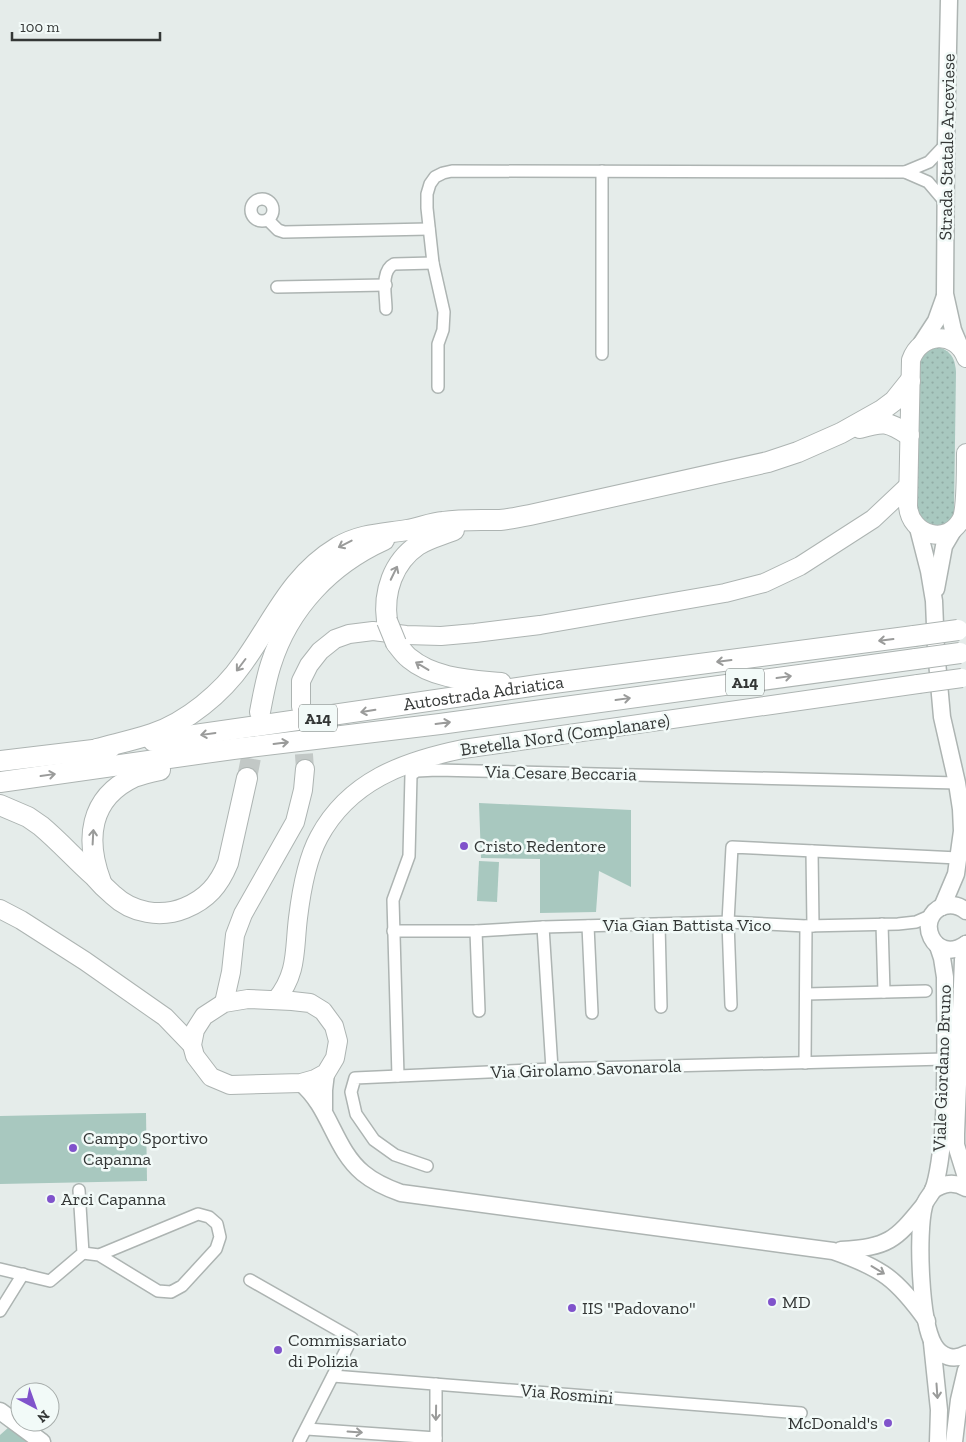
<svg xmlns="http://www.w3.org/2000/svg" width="966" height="1442" font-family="'Zilla Slab',serif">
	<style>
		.grass { fill: url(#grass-dots) }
		.park { fill: #a8c8bf }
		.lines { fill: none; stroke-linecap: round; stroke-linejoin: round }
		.primary-tunnel { stroke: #c2c8c6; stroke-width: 18; stroke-dasharray: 18 9; stroke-linecap: butt }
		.highway-tunnel { stroke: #c2c8c6; stroke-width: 20; stroke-dasharray: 20 10; stroke-linecap: butt }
		.street-casing { stroke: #adb4b2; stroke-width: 14 }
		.secondary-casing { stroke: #adb4b2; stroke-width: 19 }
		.primary-casing { stroke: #adb4b2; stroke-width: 20 }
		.highway-casing { stroke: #adb4b2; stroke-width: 22 }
		.street { stroke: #fff; stroke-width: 11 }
		.secondary { stroke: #fff; stroke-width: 16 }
		.primary { stroke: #fff; stroke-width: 18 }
		.highway { stroke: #fff; stroke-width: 20 }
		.primary-bridge-casing { stroke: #adb4b2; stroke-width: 20; stroke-linecap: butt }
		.highway-bridge-casing { stroke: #adb4b2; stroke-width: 22; stroke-linecap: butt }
		.primary-bridge { stroke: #fff; stroke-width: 18 }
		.highway-bridge { stroke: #fff; stroke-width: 20 }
		.oneway { stroke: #9a9b9a }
		.poi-dot { fill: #8053cb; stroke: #f2faf8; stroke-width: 2 }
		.labels { text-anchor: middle; stroke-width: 5; stroke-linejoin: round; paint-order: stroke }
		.shield { fill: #f2faf8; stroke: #6d7270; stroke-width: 1 }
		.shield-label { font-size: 16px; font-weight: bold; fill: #343736 }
		.street-label { font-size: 18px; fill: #343736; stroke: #f2faf8 }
		.poi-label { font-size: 18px; fill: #343736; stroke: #f2faf8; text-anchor: start }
	</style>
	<defs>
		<pattern id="grass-dots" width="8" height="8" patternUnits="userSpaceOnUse" patternTransform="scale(1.25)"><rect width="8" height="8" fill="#a8c8bf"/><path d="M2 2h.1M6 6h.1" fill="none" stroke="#91aca5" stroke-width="1.8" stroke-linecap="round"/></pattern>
	</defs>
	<rect width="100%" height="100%" fill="#e5ecea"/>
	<path class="grass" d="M934,346C949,349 955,356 956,372L954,512L951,521L940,529L916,523L917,357Z"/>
	<g class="park">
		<polygon points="479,803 631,810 631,887 599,871 596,912 540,913 540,859 481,858"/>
		<polygon points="479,861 499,862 497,902 477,901"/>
		<polygon points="146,1113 147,1181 0,1184 0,1116"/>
		<polygon points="9,1427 28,1442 0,1442 0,1435"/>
	</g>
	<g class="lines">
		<polyline class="primary-tunnel" points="302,727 305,769"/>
		<polyline class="highway-tunnel" points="247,778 256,732"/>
		<defs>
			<g id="street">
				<polyline points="905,172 929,162 946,144"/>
				<circle cx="262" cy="210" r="11"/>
				<polyline points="268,220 278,230 284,232 429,229"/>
				<polyline points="277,287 386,285"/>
				<path d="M386,309C386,295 380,271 394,264L433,263"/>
				<polyline points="602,354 602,171"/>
				<polyline points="438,387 438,344 443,330 444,312 433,263 427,208 427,194 430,184 435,177 443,173 452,171 905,172 928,182 945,202"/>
				<polyline points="812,851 813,926"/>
				<polyline points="659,924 661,1007"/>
				<polyline points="882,924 884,992"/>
				<polyline points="588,926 592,1013"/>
				<polyline points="543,927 552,1069"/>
				<polyline points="393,931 476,931 543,927 728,922 806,926 898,924 916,922 932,915"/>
				<polyline points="476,931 479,1011"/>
				<polyline points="806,994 926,991"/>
				<polyline points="731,1005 728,922 732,847 958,858"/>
				<polyline points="805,1063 806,926"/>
				<polyline points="398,1076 393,900 409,856 411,775 417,771 437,770 957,783"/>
				<polyline points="427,1166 395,1155 374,1140 356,1114 351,1092 355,1078 552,1069 945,1059"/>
				<polyline points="83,1253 99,1255 198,1214 209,1217 217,1224 220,1237 216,1249 182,1286 171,1292 158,1291 99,1255"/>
				<polyline points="0,1269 50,1281 83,1253 79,1190"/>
				<polyline points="250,1280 352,1338 299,1442"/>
				<polyline points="0,1311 23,1274"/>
				<polyline points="333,1376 801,1413"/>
				<polyline points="307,1429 436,1438"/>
				<polyline points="436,1442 436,1384"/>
			</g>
			<g id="secondary">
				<polyline points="949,0 946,144 945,294 953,330 961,349"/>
				<polyline points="921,344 936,321 945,296"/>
				<polyline points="918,528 929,571 934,601 936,650 942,717 957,783 961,809 962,831 956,874 942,907"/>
				<polyline points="936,589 944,546 954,529"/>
				<path d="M966,911C960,906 952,904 944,906C913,917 934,966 966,944"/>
				<polyline points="966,944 963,960 956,1134 956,1145 966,1177"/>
				<path d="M938,946L942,958L945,977C945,1029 947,1082 943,1133C942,1146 938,1179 933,1190C931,1195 925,1200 924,1206C917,1233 920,1321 934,1345C941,1357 954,1361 966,1354"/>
				<path d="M301,1083C330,1107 334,1149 363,1173C375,1183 387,1188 401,1193L833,1251C882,1268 897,1279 927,1321"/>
				<polyline points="324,1109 324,1090 326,1073"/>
				<path d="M933,1190C944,1183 954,1181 966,1188"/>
				<path d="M841,1250C888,1247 895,1241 924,1205"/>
				<polyline points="932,1343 939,1410 938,1442"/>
				<polyline points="0,1411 42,1442"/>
				<polyline points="954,1442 959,1400 966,1370"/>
			</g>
			<g id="primary">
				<path d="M966,358C956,330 920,333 911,360L908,506C910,535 948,547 962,518C966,506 966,468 966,453"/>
				<polyline points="301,707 301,681 309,665 320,651 335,639 349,634 373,631 406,635 441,636 475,633 540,625 725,593 764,583 800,566 873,519 908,486"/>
				<polyline points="0,909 21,920 85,961 165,1017 192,1045"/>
				<polygon points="248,999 292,1001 310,1003 323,1011 334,1026 338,1041 335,1058 326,1073 315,1079 301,1083 230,1085 211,1077 195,1056 192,1045 195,1030 204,1016 224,1003"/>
				<path d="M276,1000C298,973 294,950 298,918C301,893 307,859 319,837C349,781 404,761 463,749L918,684"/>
				<polyline points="224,1003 231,972 235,935 243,914 295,822 303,790 305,769"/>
			</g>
			<g id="highway">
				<path d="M860,428C884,421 887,421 909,435"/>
				<path d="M387,621C383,592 393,562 418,545C429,538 442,535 454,530"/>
				<path d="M396,643C400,648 404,654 409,658C434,679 470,680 501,683"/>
				<path d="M260,712C263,696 266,679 271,664C289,607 331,564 384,540"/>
				<path id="s1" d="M153,741L538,685L914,636"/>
				<path d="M97,749C115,744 134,740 152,734C187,722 222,693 243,663C274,620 290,576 338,547C361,534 381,534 407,530C419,528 431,523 443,522C462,519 481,520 500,520C510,519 520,517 530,515L768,462L798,452L841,433L882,410L894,401L910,381"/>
				<polyline points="0,761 110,748"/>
				<polyline points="0,782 233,749 440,724 916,659"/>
				<path d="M0,805L28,817L41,826C60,842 76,860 94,876C100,883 106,889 113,895C132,913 161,918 185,908C207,899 219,885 228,863L247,778"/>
				<path d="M101,882C85,840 89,798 134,777C142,774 151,772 160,770"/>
			</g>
		</defs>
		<use href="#street" class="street-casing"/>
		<use href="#secondary" class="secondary-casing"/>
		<use href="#primary" class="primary-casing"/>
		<use href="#highway" class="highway-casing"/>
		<use href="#street" class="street"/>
		<use href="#secondary" class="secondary"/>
		<use href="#primary" class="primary"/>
		<use href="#highway" class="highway"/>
		<defs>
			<polyline id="primary-bridge" points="918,684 962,678"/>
			<g id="highway-bridge">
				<polyline points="387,621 396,643"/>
				<polyline points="914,636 958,630"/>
				<polyline points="916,659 960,653"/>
			</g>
		</defs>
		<use href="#primary-bridge" class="primary-bridge-casing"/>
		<use href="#highway-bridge" class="highway-bridge-casing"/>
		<use href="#primary-bridge" class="primary-bridge"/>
		<use href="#highway-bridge" class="highway-bridge"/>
	</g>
	<defs><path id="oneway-shaft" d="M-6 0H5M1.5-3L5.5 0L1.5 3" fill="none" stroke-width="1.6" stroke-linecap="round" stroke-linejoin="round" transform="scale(1.25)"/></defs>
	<g class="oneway">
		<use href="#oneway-shaft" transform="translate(345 544) rotate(153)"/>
		<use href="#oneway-shaft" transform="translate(394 573) rotate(-64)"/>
		<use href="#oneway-shaft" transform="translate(886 640) rotate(173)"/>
		<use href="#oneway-shaft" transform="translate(724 661) rotate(173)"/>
		<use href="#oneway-shaft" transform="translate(241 665) rotate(127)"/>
		<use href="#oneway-shaft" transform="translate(422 666) rotate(-149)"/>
		<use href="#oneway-shaft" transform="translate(784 677) rotate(-8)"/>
		<use href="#oneway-shaft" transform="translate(623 699) rotate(-8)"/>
		<use href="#oneway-shaft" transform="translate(368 711) rotate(171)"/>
		<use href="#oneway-shaft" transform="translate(443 723) rotate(-7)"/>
		<use href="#oneway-shaft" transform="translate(208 734) rotate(172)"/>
		<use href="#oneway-shaft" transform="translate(281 743) rotate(-7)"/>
		<use href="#oneway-shaft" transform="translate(48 775) rotate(-8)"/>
		<use href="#oneway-shaft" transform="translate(93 837) rotate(-87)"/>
		<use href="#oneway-shaft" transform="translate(878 1270) rotate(31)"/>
		<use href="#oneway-shaft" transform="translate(937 1391) rotate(86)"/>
		<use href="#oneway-shaft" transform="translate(436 1413) rotate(91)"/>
		<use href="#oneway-shaft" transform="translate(355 1432) rotate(4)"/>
	</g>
	<g class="poi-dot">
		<circle cx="464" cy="846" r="5"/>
		<circle cx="73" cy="1148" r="5"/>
		<circle cx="51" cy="1199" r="5"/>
		<circle cx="772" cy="1302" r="5"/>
		<circle cx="572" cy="1308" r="5"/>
		<circle cx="278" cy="1350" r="5"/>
		<circle cx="888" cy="1423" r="5"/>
	</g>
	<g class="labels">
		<g class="shield">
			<rect x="726" y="668.5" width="38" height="27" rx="4"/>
			<rect x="299" y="704.5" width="38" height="27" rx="4"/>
		</g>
		<g class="shield-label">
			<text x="745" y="688">A14</text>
			<text x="318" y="724">A14</text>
		</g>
		<g class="street-label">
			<text transform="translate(947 147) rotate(-89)" y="6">Strada Statale Arceviese</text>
			<text dy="6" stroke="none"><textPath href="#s1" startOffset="334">Autostrada Adriatica</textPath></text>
			<text transform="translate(565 735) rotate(-8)" y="6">Bretella Nord (Complanare)</text>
			<text transform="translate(561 773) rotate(1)" y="6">Via Cesare Beccaria</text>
			<text x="687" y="931">Via Gian Battista Vico</text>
			<text transform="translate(942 1068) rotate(-88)" y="6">Viale Giordano Bruno</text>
			<text transform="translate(586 1069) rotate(-2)" y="6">Via Girolamo Savonarola</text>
			<text transform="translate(567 1394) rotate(5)" y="6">Via Rosmini</text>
		</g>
		<g class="poi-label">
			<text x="474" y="852">Cristo Redentore</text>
			<text x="83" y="1144">Campo Sportivo<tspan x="83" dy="21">Capanna</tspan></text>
			<text x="61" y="1205">Arci Capanna</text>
			<text x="782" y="1308">MD</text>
			<text x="582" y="1314">IIS "Padovano"</text>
			<text x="288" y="1346">Commissariato<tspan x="288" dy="21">di Polizia</tspan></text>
			<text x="878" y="1429" text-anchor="end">McDonald's</text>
		</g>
	</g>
	<g transform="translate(35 1407) rotate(139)"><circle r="24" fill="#f2faf8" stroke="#a6acaa"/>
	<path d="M0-4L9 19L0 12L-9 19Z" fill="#8053cb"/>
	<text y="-8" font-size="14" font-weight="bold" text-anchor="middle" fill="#343736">N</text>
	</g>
	<path d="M12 32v8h148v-8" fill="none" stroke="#343736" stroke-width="2.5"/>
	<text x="20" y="32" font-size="15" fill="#343736" stroke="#f2faf8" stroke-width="4" paint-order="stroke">100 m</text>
</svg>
